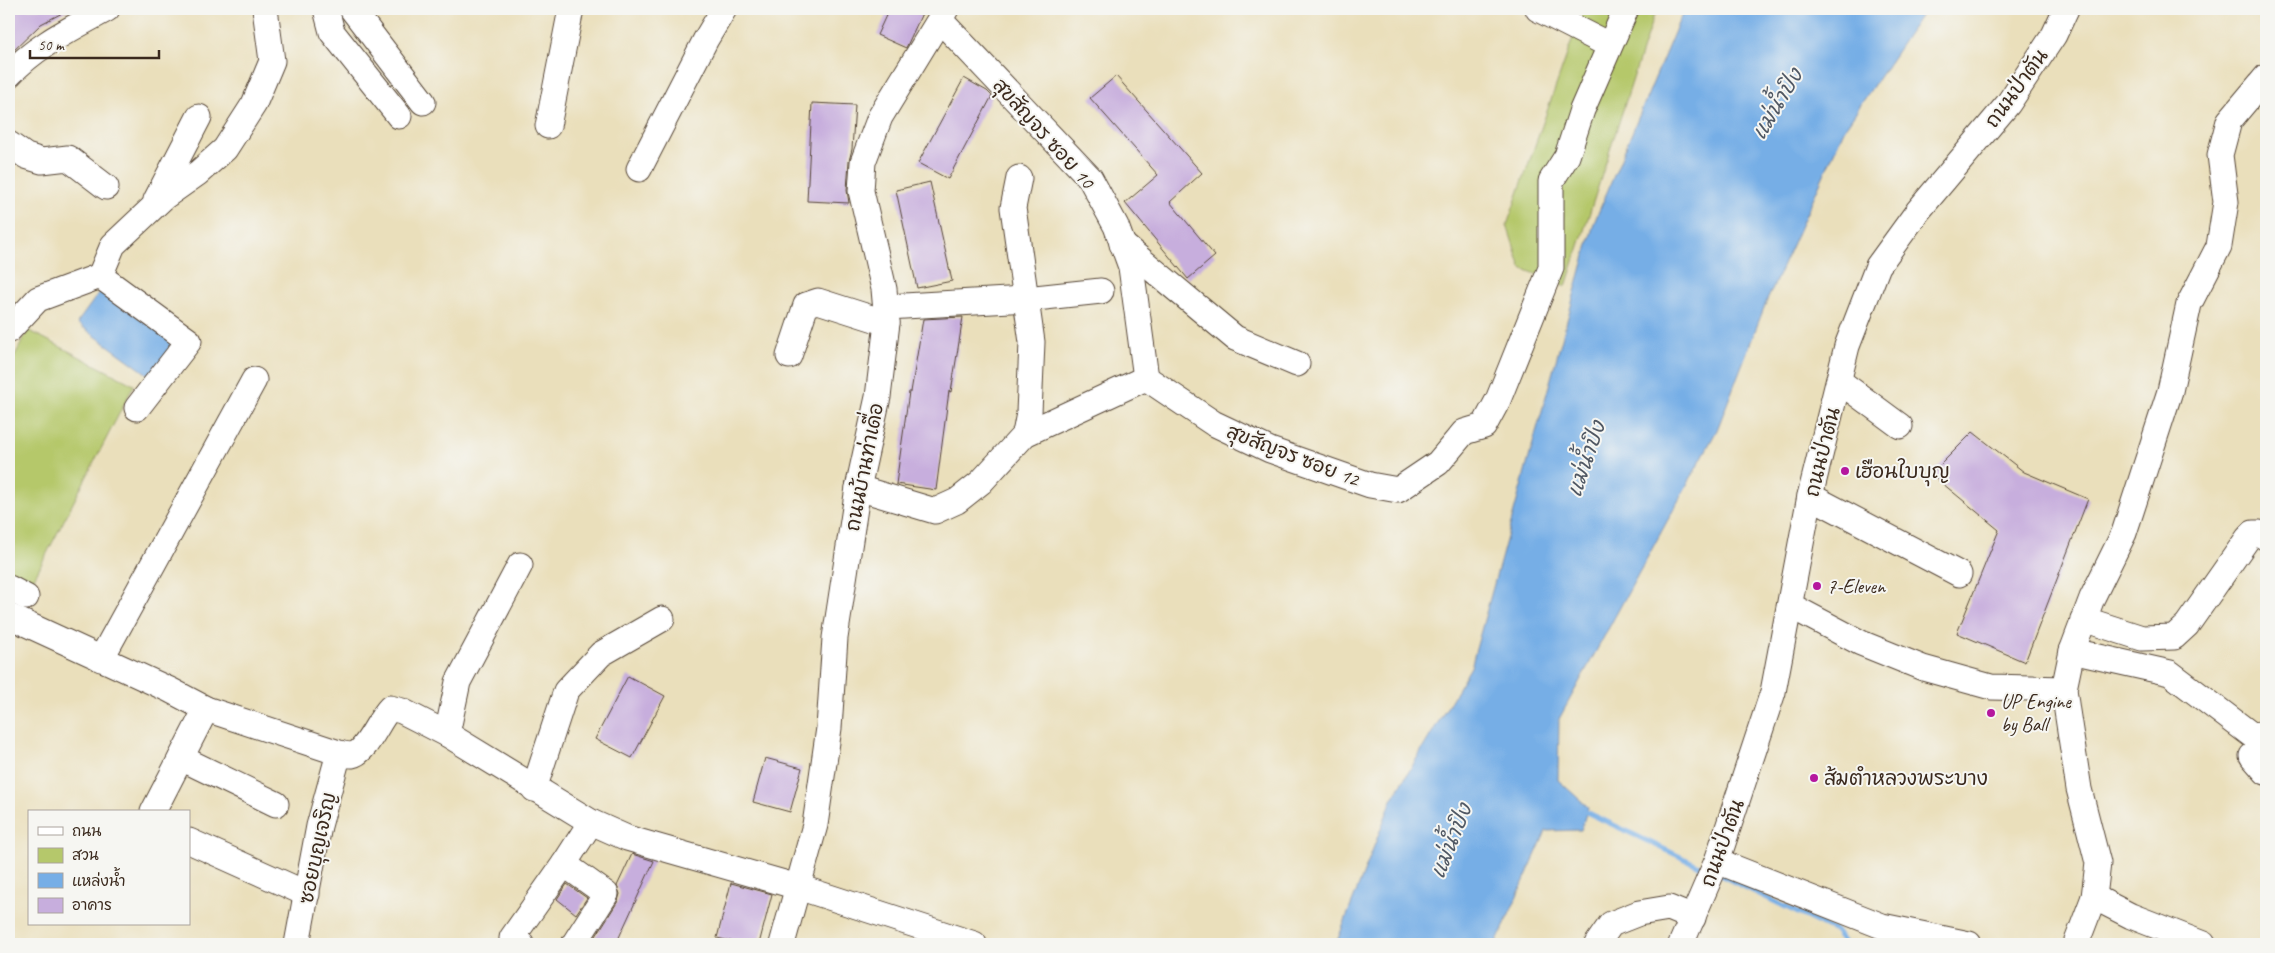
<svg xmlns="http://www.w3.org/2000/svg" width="2275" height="953" font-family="Caveat,'Playpen Sans Thai',sans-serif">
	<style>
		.green { fill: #b5c86b; stroke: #787944 }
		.water { fill: #76aee6; stroke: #586c82 }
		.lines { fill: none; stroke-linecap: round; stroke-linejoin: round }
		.stream { stroke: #76aee6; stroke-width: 5 }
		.building { fill: #c7aedd }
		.minor-casing { stroke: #554536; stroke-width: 27 }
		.minor { stroke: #fff; stroke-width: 25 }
		.poi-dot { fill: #b5179e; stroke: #f6f6f2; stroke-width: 2 }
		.labels { text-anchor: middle; stroke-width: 4; stroke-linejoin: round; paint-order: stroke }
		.street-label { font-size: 20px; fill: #3b2a1e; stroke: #f6f6f2 }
		.poi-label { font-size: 20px; fill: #3b2a1e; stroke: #f6f6f2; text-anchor: start }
		.water-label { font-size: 21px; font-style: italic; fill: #505864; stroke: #f6f6f2 }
	</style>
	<rect width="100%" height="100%" fill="#f6f6f2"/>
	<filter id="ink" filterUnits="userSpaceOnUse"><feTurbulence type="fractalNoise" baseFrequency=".02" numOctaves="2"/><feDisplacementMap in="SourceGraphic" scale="10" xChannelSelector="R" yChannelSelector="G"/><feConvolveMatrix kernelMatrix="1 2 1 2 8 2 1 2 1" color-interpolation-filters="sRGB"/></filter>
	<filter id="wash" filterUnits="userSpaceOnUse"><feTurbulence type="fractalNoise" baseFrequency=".0096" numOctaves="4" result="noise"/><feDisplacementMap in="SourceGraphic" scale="20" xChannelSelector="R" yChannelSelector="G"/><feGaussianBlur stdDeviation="1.12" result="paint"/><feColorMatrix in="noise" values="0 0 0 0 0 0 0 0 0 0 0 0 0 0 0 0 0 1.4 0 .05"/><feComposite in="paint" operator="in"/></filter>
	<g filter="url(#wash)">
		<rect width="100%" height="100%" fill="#eadfbb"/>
		<g class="green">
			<polygon points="1583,9 1659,9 1653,17 1566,286 1521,268 1507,225"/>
			<polygon points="28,330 134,385 29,588 9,577 9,367"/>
		</g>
		<g class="water">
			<polygon points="1684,9 1925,9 1845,128 1765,305 1717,430 1559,719 1558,780 1588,807 1581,830 1546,831 1496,944 1336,944 1392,800 1471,667 1594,223"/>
			<polygon points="101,290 177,345 153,378 77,323"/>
		</g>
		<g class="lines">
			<g class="stream">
				<polyline points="1580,809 1706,869"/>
				<polyline points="1720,875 1835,931 1845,944"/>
			</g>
		</g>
		<g id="blocks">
			<g class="building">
				<polygon points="13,9 70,9 41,24 9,55 9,13"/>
				<polygon points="889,9 924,9 906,48 877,35"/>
				<polygon points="1116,76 1202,173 1170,202 1215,256 1188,279 1125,203 1158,175 1090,98"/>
				<polygon points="964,78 987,91 992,96 948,179 918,163"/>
				<polygon points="812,103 855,105 852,149 849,161 847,190 849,203 807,201"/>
				<polygon points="930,182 952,281 917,288 896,190"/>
				<polygon points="963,317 951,392 949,391 936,490 896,484 909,392 911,392 923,319"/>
				<polygon points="1973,432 2024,472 2088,499 2025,662 1957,633 1999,530 1931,474"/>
				<polygon points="628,676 665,696 632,758 595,739"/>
				<polygon points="765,758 802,768 790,812 753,802"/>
				<polygon points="632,854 654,861 616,944 591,944 618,901 620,894 617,886"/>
				<polygon points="731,883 772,894 759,944 743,944 717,938"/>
				<polygon points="567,884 587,898 576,914 557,899"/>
			</g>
		</g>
	</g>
	<g filter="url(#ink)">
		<use href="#blocks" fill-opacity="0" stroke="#554536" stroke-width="1"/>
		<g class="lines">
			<defs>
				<g id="minor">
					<polyline points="326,9 332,32 399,116"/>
					<polyline points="352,9 423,102"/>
					<polyline points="1538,9 1609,45"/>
					<polyline points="940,20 1090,178 1116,226 1131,267 1146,378"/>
					<path d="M9,75C35,46 73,28 107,9"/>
					<polyline points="548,126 571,9"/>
					<polyline points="9,144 26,156 42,161 68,158 106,187"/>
					<polyline points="639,169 706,39 724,9"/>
					<polyline points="1019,178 1013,208 1032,342 1029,413 1025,434"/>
					<polyline points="156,200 199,117"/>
					<polyline points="1122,244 1235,338 1297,364"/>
					<polyline points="100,276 113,245 164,197 198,173 225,149 254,104 272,61 265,9"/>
					<polyline points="887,307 1026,299 1101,291"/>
					<polyline points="9,330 38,299 100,276 189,341 137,408"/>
					<polyline points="789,356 806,305 818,301 887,323"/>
					<polyline points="1839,381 1900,426"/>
					<polyline points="858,488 935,511 957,501 981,482 1025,434 1146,378 1213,423 1270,450 1370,485 1398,490 1438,463 1464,432 1484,426 1498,400 1551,268 1551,181 1567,156 1582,110 1626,9"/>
					<polyline points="1810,496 1959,574"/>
					<polyline points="9,588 26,597"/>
					<polyline points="1791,606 1861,643 1923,668 1991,687 2064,689"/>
					<path d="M9,616L170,690L206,709L339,753C343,754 348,755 352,755C367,752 378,720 390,708L402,711L447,734L591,822L627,838L798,887L974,944"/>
					<polyline points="2083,619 2142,638 2174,637 2187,625 2248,538 2253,533 2260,533 2266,538"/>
					<polyline points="2072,651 2170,673 2257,739 2266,731"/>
					<polyline points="101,659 254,380"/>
					<polyline points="447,734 458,682 520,565"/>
					<polyline points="2252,756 2266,772"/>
					<polyline points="181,758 276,804"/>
					<polyline points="534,789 566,691 601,654 662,619"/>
					<polyline points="153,812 206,709"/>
					<polyline points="189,841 307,894"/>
					<polyline points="1717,861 1882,926 1969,944"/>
					<polyline points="564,864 606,894 574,944"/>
					<polyline points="2094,897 2131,916 2203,944"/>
					<polyline points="297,944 319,826 339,753"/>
					<polyline points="521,944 512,938 564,864 591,822"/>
					<polyline points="782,944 815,825 829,728 835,638 858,488 878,397 887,323 884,289 861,191 863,162 880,117 946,9"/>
					<polyline points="1597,944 1611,924 1639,913 1669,908 1693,918"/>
					<polyline points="1681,944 1717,861 1773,692 1810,496 1847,346 1878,266 1918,211 2008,104 2054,35 2066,9"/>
					<polyline points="2076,944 2094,897 2098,863 2079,789 2067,711 2064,689 2072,651 2092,598 2124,533 2170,391 2189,304 2219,246 2226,202 2220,155 2229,121 2266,77"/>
				</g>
			</defs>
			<use href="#minor" class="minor-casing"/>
			<use href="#minor" class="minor"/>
		</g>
	</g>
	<g class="poi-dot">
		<circle cx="1845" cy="471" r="5"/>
		<circle cx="1817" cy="586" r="5"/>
		<circle cx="1991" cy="713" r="5"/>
		<circle cx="1814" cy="778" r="5"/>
	</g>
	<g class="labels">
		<g class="street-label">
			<text transform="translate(2016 88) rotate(-54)" y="7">ถนนป่าตัน</text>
			<text transform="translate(1044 133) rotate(48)" y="7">สุขสัญจร ซอย 10</text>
			<text transform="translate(1822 452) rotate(-76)" y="7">ถนนป่าตัน</text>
			<text transform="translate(1293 455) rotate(21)" y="7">สุขสัญจร ซอย 12</text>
			<text transform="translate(864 467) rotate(-79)" y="7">ถนนบ้านท่าเดื่อ</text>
			<text transform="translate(1722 843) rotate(-70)" y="7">ถนนป่าตัน</text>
			<text transform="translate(317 848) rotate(-78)" y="7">ซอยบุญเจริญ</text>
		</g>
		<g class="poi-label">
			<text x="1855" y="478">เฮือนใบบุญ</text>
			<text x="1827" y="593">7-Eleven</text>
			<text x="2001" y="708">UP Engine<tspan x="2001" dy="23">by Ball</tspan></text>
			<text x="1824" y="785">ส้มตำหลวงพระบาง</text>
		</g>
		<g class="water-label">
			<text transform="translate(1777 104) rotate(-59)" y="7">แม่น้ำปิง</text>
			<text transform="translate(1586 459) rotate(-71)" y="7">แม่น้ำปิง</text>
			<text transform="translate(1451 841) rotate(-68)" y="7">แม่น้ำปิง</text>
		</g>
	</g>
	<rect width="2275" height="953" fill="none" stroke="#f6f6f2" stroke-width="30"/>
	<rect x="28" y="810" width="162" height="115" fill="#f6f6f2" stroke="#aba49d"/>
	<rect x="38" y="827" width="25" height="8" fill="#ffffff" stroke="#aba49d"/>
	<text x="72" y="836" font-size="15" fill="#3b2a1e">ถนน</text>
	<rect x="38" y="848" width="25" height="15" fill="#b5c86b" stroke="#aba49d"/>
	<text x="72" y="860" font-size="15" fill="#3b2a1e">สวน</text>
	<rect x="38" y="873" width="25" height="15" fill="#76aee6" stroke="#aba49d"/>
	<text x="72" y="886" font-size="15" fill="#3b2a1e">แหล่งน้ำ</text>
	<rect x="38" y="898" width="25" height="15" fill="#c7aedd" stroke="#aba49d"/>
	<text x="72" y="910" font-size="15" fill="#3b2a1e">อาคาร</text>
	<path d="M30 50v8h129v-8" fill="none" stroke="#3b2a1e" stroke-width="2.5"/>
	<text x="38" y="50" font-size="15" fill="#3b2a1e" stroke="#f6f6f2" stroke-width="4" paint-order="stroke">50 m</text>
</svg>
